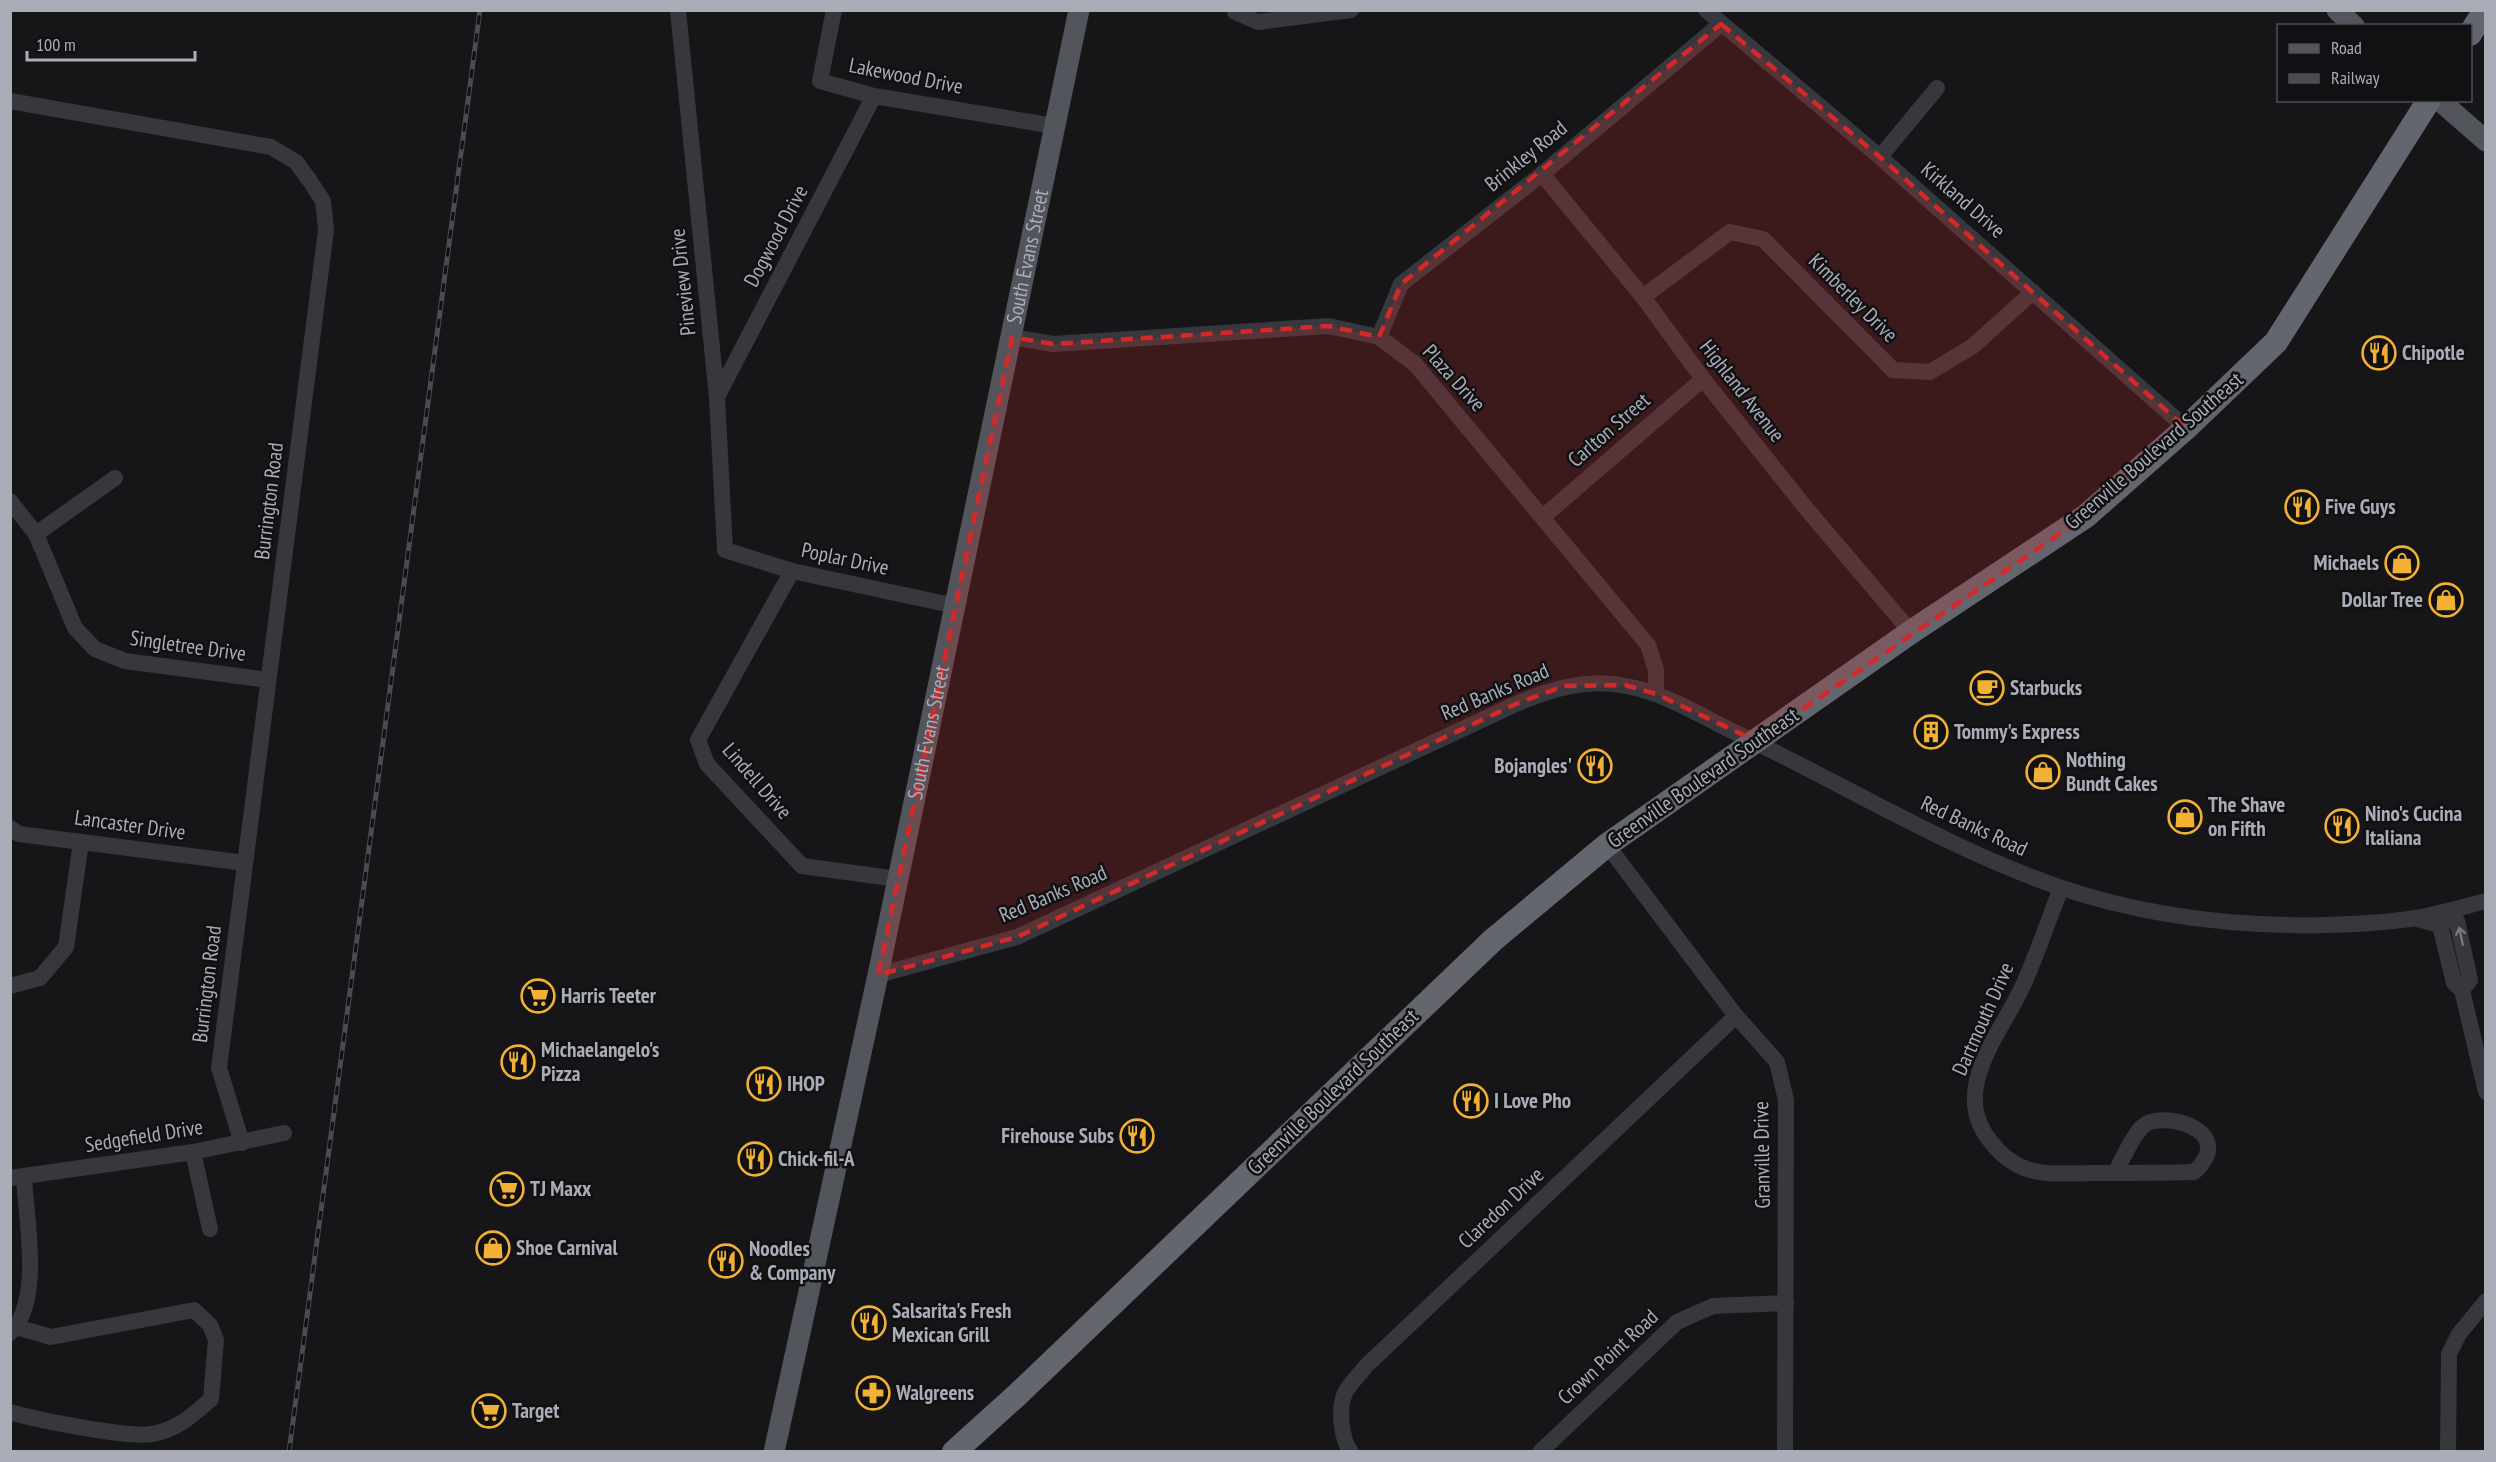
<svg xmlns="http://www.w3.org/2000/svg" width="2496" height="1462" font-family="'PT Sans Narrow',sans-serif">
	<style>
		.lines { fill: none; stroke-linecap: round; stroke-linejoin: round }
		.minor { stroke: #37383d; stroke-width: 16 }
		.major { stroke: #53555c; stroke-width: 21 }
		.highway { stroke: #63666e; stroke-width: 24 }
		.rail-casing { stroke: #4a4c52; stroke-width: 5 }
		.rail { stroke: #111113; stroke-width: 3; stroke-dasharray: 9; stroke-linecap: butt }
		.oneway { stroke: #757881 }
		.marked { fill: #d62828; fill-opacity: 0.2; stroke: #d62828; stroke-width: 4.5; stroke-dasharray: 12 8; stroke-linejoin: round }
		.labels { text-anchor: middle; stroke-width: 5; stroke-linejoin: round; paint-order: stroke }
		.street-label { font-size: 21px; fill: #a8adb8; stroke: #111113 }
		.poi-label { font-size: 21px; font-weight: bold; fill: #a8adb8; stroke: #111113; text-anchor: start }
	</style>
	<rect width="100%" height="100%" fill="#161618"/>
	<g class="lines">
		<g class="minor">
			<polyline points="678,10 717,398 725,550 792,571 956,606"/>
			<polyline points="834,10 820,81 874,96 1055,126"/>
			<polyline points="1706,10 1880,157 2186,428"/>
			<polyline points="1235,12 1258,22 1351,10"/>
			<polyline points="10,101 271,147 296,162 310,181 323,201 326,230 219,1068 242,1143"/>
			<polyline points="1880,157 1937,88"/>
			<polyline points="1542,174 1643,297 1703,379 1805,507 1911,632"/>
			<polyline points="1643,297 1730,232 1763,239 1893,370 1930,372 1973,346 2033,292"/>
			<polyline points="1012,337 1053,344 1329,326 1379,337 1415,364 1648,645 1656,670 1656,694"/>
			<polyline points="1379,337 1401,284 1542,174 1721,24"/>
			<polyline points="717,397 874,96"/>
			<polyline points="10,501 36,534 75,628 95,649 125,661 268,680"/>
			<polyline points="1544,516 1703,379"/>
			<polyline points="36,534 115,478"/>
			<polyline points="792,571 698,740 707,764 802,866 898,879"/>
			<polyline points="10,828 19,834 245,863"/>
			<polyline points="1607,845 1736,1016 1777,1062 1786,1100 1785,1452"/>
			<path d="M2061,888C2049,919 2038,951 2025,981C2004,1031 1947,1089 1991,1142C2000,1154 2012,1164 2027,1169C2048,1176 2073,1173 2094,1173C2128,1173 2161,1173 2194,1172C2240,1131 2161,1108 2142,1127C2131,1138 2123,1159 2115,1173"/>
			<polyline points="2417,919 2440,925 2454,983 2462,990 2486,1092"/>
			<polyline points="2436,919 2457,921 2470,980 2462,990"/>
			<path d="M878,975L1017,937L1516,704C1551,689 1587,678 1626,686C1665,693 1699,715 1734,732C1842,783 1946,848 2059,887C2147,917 2236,927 2328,925C2357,924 2387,923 2415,918C2439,914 2462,907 2486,901"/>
			<polyline points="10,986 40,978 66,947 81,842"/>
			<polyline points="193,1152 210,1229"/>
			<polyline points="10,1178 193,1152 284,1133"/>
			<path d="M10,1333C43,1301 26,1220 24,1177"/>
			<path d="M10,1412C37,1420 128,1438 152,1434C177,1430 193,1415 211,1399L216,1340L210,1325L194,1310L51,1337L16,1327"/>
			<path d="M1351,1452C1341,1439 1338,1408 1345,1393C1350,1383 1360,1374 1366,1366L1736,1016"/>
			<polyline points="1540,1452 1677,1322 1713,1306 1786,1303"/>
			<polyline points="2448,1452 2449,1354 2459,1334 2486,1301"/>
		</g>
		<g class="major">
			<polyline points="2337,10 2354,26"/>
			<polyline points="2439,100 2486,141"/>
			<path id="s1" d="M774,1452L878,975L1079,10"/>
		</g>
		<g class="highway">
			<polyline points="2470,34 2485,10"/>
			<polyline points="954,1452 1016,1396 1493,940 1607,845 1911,632 2086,516 2186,428 2276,342 2429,100"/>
		</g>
		<defs>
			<polyline id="rail" points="289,1452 480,10"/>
		</defs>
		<use href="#rail" class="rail-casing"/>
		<use href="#rail" class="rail"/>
	</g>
	<defs><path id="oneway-shaft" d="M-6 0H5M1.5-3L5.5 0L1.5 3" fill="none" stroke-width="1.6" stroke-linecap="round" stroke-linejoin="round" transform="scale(1.5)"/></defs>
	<use class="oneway" href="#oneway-shaft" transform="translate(2461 936) rotate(-102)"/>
	<path class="marked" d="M1721,24L1880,157L2186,428L2086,516L1756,741L1656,694L1625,685L1564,686L1516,704L1017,937L878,975L1012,337L1053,344L1329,326L1379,337L1401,284Z"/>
	<defs>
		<symbol id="restaurant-ring" viewBox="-11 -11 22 22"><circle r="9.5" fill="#111113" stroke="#f2b134" stroke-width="1.5"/><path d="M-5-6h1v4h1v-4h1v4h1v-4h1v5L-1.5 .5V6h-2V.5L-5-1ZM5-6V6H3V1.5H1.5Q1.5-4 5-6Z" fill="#f2b134"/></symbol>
		<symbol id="shop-ring" viewBox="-11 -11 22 22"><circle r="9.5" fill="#111113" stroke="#f2b134" stroke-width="1.5"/><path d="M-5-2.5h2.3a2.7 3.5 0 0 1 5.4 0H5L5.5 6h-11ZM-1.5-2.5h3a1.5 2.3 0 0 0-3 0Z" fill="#f2b134"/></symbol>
		<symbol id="cafe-ring" viewBox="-11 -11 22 22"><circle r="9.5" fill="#111113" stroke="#f2b134" stroke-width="1.5"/><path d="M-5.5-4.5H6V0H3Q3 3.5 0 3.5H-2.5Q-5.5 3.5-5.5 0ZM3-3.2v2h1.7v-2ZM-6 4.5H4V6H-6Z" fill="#f2b134"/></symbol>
		<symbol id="building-ring" viewBox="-11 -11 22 22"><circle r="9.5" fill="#111113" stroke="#f2b134" stroke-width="1.5"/><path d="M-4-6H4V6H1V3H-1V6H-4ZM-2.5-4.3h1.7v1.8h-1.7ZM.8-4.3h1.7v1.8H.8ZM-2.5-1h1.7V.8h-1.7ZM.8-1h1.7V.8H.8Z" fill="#f2b134"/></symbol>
		<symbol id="supermarket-ring" viewBox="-11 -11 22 22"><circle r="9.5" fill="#111113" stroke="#f2b134" stroke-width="1.5"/><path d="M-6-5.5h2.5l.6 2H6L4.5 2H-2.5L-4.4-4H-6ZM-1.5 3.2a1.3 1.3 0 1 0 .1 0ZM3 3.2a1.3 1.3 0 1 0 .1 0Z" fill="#f2b134"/></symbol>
		<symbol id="pharmacy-ring" viewBox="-11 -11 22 22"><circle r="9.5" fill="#111113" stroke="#f2b134" stroke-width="1.5"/><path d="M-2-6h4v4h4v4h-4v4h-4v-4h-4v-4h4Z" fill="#f2b134"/></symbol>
	</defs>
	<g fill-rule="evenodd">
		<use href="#restaurant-ring" x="2360" y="334" width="38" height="38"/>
		<use href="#restaurant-ring" x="2283" y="488" width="38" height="38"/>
		<use href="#shop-ring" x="2383" y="544" width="38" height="38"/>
		<use href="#shop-ring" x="2427" y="581" width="38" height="38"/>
		<use href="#cafe-ring" x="1968" y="669" width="38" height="38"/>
		<use href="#building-ring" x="1912" y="713" width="38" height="38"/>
		<use href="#restaurant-ring" x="1576" y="747" width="38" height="38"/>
		<use href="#shop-ring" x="2024" y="753" width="38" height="38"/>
		<use href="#shop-ring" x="2166" y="798" width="38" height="38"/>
		<use href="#restaurant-ring" x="2323" y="807" width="38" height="38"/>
		<use href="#supermarket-ring" x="519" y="977" width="38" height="38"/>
		<use href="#restaurant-ring" x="499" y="1043" width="38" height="38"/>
		<use href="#restaurant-ring" x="745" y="1065" width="38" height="38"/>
		<use href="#restaurant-ring" x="1452" y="1082" width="38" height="38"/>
		<use href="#restaurant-ring" x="1118" y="1117" width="38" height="38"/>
		<use href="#restaurant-ring" x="736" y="1140" width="38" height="38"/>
		<use href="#supermarket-ring" x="488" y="1170" width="38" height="38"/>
		<use href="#shop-ring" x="474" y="1229" width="38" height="38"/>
		<use href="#restaurant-ring" x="707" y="1242" width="38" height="38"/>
		<use href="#restaurant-ring" x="850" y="1304" width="38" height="38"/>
		<use href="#pharmacy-ring" x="854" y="1374" width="38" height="38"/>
		<use href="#supermarket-ring" x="470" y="1392" width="38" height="38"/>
	</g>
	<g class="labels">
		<g class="street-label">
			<text transform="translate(906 76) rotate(11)" y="7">Lakewood Drive</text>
			<text transform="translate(1526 156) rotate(-39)" y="7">Brinkley Road</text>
			<text transform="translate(1963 200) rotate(41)" y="7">Kirkland Drive</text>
			<text transform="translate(776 236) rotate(-62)" y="7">Dogwood Drive</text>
			<text dy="7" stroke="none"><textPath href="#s1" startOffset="1222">South Evans Street</textPath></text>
			<text transform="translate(683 282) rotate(-96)" y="7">Pineview Drive</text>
			<text transform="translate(1853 298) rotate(45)" y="7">Kimberley Drive</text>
			<text transform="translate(1454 378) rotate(48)" y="7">Plaza Drive</text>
			<text transform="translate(1742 391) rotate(52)" y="7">Highland Avenue</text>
			<text transform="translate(1609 430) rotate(-41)" y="7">Carlton Street</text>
			<text transform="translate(2154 451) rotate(-41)" y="7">Greenville Boulevard Southeast</text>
			<text transform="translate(269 501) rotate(-83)" y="7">Burrington Road</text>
			<text transform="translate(845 559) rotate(12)" y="7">Poplar Drive</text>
			<text transform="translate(188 646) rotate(8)" y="7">Singletree Drive</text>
			<text transform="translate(1495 692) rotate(-23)" y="7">Red Banks Road</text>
			<text dy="7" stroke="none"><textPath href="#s1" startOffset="736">South Evans Street</textPath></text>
			<text transform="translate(1703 778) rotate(-35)" y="7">Greenville Boulevard Southeast</text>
			<text transform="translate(757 781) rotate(49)" y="7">Lindell Drive</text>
			<text transform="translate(130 825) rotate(8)" y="7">Lancaster Drive</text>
			<text transform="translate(1974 826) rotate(25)" y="7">Red Banks Road</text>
			<text transform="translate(1053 894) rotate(-23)" y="7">Red Banks Road</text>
			<text transform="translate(207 984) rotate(-83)" y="7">Burrington Road</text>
			<text transform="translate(1983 1019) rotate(-66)" y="7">Dartmouth Drive</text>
			<text transform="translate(1333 1092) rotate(-44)" y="7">Greenville Boulevard Southeast</text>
			<text transform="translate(144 1136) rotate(-9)" y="7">Sedgefield Drive</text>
			<text transform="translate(1762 1155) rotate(-91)" y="7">Granville Drive</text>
			<text transform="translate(1501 1208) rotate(-43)" y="7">Claredon Drive</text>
			<text transform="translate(1608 1357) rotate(-43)" y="7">Crown Point Road</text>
		</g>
		<g class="poi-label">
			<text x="2402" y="360">Chipotle</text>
			<text x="2325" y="514">Five Guys</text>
			<text x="2379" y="570" text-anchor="end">Michaels</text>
			<text x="2423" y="607" text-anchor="end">Dollar Tree</text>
			<text x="2010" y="695">Starbucks</text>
			<text x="1954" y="739">Tommy's Express</text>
			<text x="2066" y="767">Nothing<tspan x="2066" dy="24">Bundt Cakes</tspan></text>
			<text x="1572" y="773" text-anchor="end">Bojangles'</text>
			<text x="2208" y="812">The Shave<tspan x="2208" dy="24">on Fifth</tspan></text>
			<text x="2365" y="821">Nino's Cucina<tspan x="2365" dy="24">Italiana</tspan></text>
			<text x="561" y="1003">Harris Teeter</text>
			<text x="541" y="1057">Michaelangelo's<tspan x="541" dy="24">Pizza</tspan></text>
			<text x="787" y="1091">IHOP</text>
			<text x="1494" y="1108">I Love Pho</text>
			<text x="1114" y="1143" text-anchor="end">Firehouse Subs</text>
			<text x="778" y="1166">Chick-fil-A</text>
			<text x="530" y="1196">TJ Maxx</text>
			<text x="516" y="1255">Shoe Carnival</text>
			<text x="749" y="1256">Noodles<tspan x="749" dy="24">&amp; Company</tspan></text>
			<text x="892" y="1318">Salsarita's Fresh<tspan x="892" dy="24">Mexican Grill</tspan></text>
			<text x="896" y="1400">Walgreens</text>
			<text x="512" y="1418">Target</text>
		</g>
	</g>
	<rect width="2496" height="1462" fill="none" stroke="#a8adb8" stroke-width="24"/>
	<rect x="2277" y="24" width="195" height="78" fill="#111113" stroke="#4d4f55" stroke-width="1.5"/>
	<rect x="2289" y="44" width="30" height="9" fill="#53555c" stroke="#4d4f55" stroke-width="1.5"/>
	<text x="2331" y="54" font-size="18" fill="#a8adb8">Road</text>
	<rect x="2289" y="74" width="30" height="9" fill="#4a4c52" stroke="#4d4f55" stroke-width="1.5"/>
	<text x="2331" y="84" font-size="18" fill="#a8adb8">Railway</text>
	<path d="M27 51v9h168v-9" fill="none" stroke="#a8adb8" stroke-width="3"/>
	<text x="36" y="51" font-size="18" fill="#a8adb8" stroke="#111113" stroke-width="4.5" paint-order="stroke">100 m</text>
</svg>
